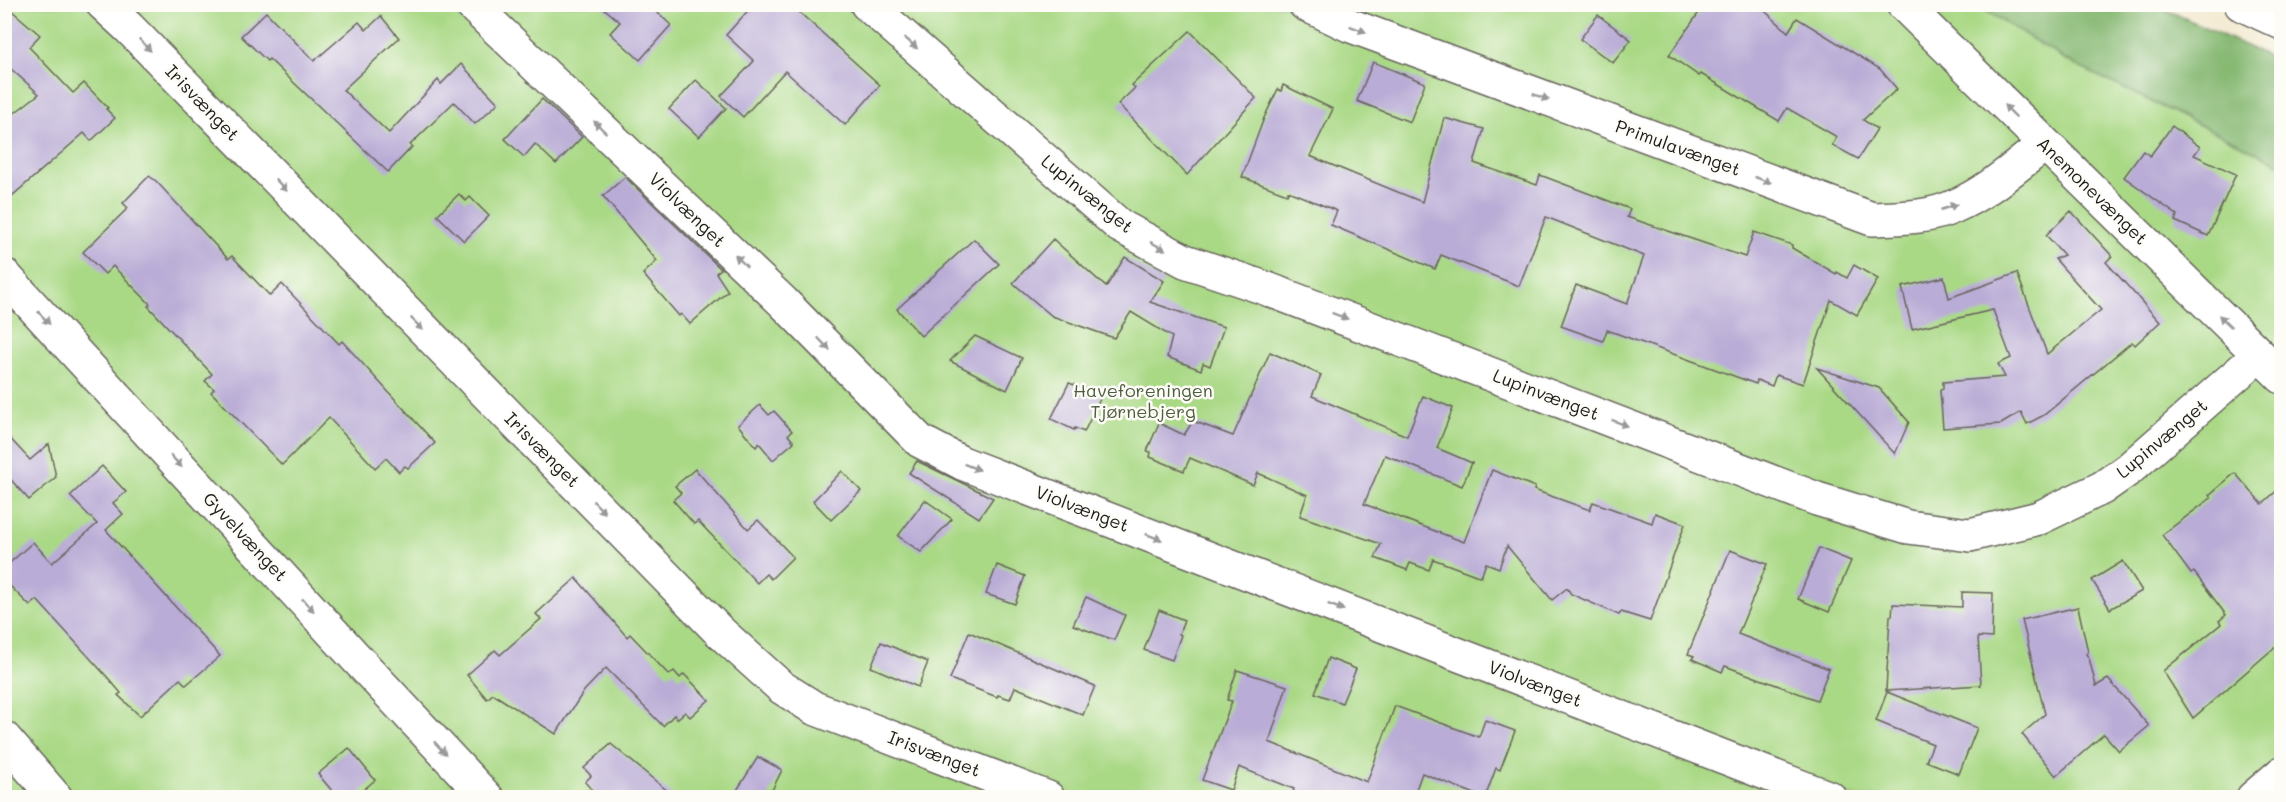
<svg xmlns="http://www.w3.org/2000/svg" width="2286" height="802" font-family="Mali,sans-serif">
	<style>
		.green { fill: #aad986; stroke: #637a51; stroke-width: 1.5 }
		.forest { fill: #87b973; stroke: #526a48; stroke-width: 1.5 }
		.building { fill: #b9acd6 }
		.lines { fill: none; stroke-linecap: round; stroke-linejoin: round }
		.minor-casing { stroke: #67645c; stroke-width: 36 }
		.minor { stroke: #fff; stroke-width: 33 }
		.oneway { fill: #999 }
		.labels { text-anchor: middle; stroke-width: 5; stroke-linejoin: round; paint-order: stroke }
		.street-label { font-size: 18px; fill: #1c1c1c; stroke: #fdfcf7 }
		.park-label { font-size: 18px; fill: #4e5e41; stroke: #fdfcf7 }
	</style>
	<rect width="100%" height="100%" fill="#fdfcf7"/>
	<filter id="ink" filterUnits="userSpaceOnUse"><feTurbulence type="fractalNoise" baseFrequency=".0167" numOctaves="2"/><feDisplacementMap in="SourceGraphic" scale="12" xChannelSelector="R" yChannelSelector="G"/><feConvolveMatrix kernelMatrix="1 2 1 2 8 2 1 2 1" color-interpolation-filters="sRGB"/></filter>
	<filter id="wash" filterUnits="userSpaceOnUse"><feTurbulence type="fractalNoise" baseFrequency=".008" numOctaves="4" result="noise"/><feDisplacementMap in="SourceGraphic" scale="24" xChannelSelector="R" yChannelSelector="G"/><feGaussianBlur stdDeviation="1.35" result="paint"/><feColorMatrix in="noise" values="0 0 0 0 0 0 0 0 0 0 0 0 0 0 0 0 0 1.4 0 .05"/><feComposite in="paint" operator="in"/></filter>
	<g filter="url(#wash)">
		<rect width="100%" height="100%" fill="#f3ead2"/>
		<polygon class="green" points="5,5 2021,5 2281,131 2281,797 5,798"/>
		<polygon class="forest" points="1976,5 2156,5 2281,62 2281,164 2075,65"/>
		<g id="blocks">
			<g class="building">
				<polygon points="4,4 40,35 29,47 73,93 84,83 108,108 106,109 115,118 91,141 84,133 4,203 4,121 39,94 10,68 4,75"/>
				<polygon points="599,4 648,4 671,25 640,60 610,33 620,22"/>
				<polygon points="754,4 790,4 880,85 845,125 785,71 743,117 721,96 754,61 726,35"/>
				<polygon points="1705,4 1757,4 1788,32 1797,18 1880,69 1897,89 1863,120 1877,129 1858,159 1832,145 1837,137 1787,108 1779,121 1701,74 1699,76 1669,55"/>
				<polygon points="266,12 314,61 359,22 366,30 381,16 399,38 343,90 389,133 438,80 441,84 461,64 498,103 475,124 454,102 410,145 412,147 388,172 269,59 267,61 241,36"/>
				<polygon points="1598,15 1631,40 1613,63 1580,39"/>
				<polygon points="1190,31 1256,98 1187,175 1118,104 1135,88 1132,85"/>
				<polygon points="1373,62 1425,83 1410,122 1357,101"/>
				<polygon points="696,80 726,108 699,137 669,109"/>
				<polygon points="1283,85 1333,109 1310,156 1422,202 1444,118 1484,129 1474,163 1537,185 1540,175 1630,209 1627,217 1745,257 1754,232 1792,245 1792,248 1836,274 1837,272 1847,278 1854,265 1878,279 1857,315 1831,300 1803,384 1776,375 1772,386 1757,380 1756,384 1607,330 1603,341 1561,326 1576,285 1627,304 1644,256 1546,217 1519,286 1441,255 1435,269 1331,225 1337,211 1288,191 1287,194 1242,177 1264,118 1278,89 1281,91"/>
				<polygon points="542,99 582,137 556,164 535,144 524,157 505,139"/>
				<polygon points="2172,126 2200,147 2194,155 2236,174 2208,236 2175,221 2177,215 2124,177 2143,151 2150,156"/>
				<polygon points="149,176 156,181 228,259 232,256 270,296 282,284 339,344 342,341 435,443 408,468 405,466 399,472 386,458 375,468 329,418 282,465 211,392 214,389 205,381 212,374 148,306 150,304 113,266 105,274 83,252 128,208 123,203"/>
				<polygon points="625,177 721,269 716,273 728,291 690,324 681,314 679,316 643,274 657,261 603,196"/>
				<polygon points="459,194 466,201 470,197 489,216 464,241 437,215"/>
				<polygon points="2071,211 2112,256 2106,262 2160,322 2135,345 2132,342 2044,415 2027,424 2021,412 2001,424 1943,428 1940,390 1943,389 1943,382 2005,377 1998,364 2011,358 1993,310 1912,329 1902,287 1944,277 1949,298 2017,273 2047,354 2101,310 2055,259 2064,255 2046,235"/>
				<polygon points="974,239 999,264 921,336 897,309"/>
				<polygon points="1053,239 1106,287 1125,257 1164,281 1150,302 1224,327 1210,366 1203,363 1201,370 1167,357 1172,337 1131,312 1114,338 1052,316 1013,283"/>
				<polygon points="975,336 1022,358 1007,390 950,361"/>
				<polygon points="1270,352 1321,375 1312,396 1407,436 1423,396 1453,408 1437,448 1472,463 1462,486 1385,455 1364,504 1464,542 1492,470 1535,487 1534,490 1590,510 1593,502 1652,523 1655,513 1685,524 1650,621 1621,612 1619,615 1571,594 1567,588 1552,600 1507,546 1499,568 1486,563 1481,577 1433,559 1429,570 1410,563 1407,570 1375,558 1381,544 1300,516 1307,495 1258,473 1253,485 1190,458 1184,471 1150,457 1151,452 1147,451 1159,423 1184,435 1193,421 1233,436"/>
				<polygon points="1817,368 1879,388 1909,422 1895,454"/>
				<polygon points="1069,383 1102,395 1084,432 1075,428 1074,430 1051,419"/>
				<polygon points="760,405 769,415 774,411 792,431 788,435 794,442 773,460 759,443 756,447 738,425"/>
				<polygon points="4,432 30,460 49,444 56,477 29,500 4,472"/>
				<polygon points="917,461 993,498 979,518 909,473"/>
				<polygon points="102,466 126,492 113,503 123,514 106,530 220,656 186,685 180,679 140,716 118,695 121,693 109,679 37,600 30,606 4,580 4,568 33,542 52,563 97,524 70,496"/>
				<polygon points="695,469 748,529 758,520 793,557 771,579 766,574 757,583 698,521 694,524 673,500 681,493 675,486"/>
				<polygon points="842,471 861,491 831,520 813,501"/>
				<polygon points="2235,473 2262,504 2282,486 2282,641 2193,718 2163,671 2221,624 2219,621 2226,615 2194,572 2191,574 2162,535 2211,498 2209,495"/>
				<polygon points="925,500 952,519 921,552 898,536"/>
				<polygon points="1819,548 1851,561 1829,612 1798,599"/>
				<polygon points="1730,550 1767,564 1738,634 1829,669 1817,700 1725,666 1722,672 1692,659 1694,656 1688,654"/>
				<polygon points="2123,561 2142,591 2110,609 2092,580"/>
				<polygon points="997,565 1025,576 1015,604 986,594"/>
				<polygon points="576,578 627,637 630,634 669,675 674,671 680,678 684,674 709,700 690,717 685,712 677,719 674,715 663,726 606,668 584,691 556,734 493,694 487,699 467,675 495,650 500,655 541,619 536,614"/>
				<polygon points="1962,592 1993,593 1992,638 1978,637 1981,685 1886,691 1890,616 1892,616 1893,604 1962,607"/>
				<polygon points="1086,597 1125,615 1114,640 1073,625"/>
				<polygon points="2078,607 2088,652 2086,654 2089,658 2096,686 2108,679 2149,726 2119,751 2104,734 2056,776 2022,734 2045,714 2022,620"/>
				<polygon points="1159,610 1184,620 1179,634 1181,635 1172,660 1144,650"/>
				<polygon points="969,632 1095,686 1083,715 1015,687 1010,699 998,695 997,697 950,679"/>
				<polygon points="881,642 928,662 918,687 871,667"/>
				<polygon points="1328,658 1356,669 1342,703 1315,693"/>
				<polygon points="1237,670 1287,686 1269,742 1367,782 1395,706 1479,737 1485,720 1515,731 1500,770 1496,768 1485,798 1422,773 1413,798 1291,798 1294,789 1239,767 1231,790 1202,780 1232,701 1227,700"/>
				<polygon points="1887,692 1977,728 1959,774 1926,761 1933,744 1876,721"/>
				<polygon points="611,744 676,798 599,798 585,782 591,776 584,768"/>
				<polygon points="349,748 375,780 354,798 338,798 318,774"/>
				<polygon points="758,757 782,770 768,798 732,798"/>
			</g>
		</g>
	</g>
	<g filter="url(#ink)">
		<use href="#blocks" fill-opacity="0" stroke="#67645c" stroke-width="1.5"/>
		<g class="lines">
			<defs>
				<g id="minor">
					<polyline points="103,4 129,28 719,631 781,687 814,708 1048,798"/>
					<polyline points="471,4 783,302 920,441 962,463 1830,798"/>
					<polyline points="867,4 1120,226 1185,261 1262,287 1817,499 1908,527 1970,535 2039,518 2102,488 2129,469 2259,355"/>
					<path d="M1305,4L1349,25L1872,219C1900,218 1930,218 1955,206C1988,192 2016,166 2044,145"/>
					<polyline points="1903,4 2282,377"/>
					<polyline points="2241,4 2282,23"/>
					<polyline points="4,275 358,660 487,798"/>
					<polyline points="4,738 56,798"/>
					<polyline points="2253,798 2282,773"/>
				</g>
			</defs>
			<use href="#minor" class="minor-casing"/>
			<use href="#minor" class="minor"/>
		</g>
		<defs><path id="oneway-solid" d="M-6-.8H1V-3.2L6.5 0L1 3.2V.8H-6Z" transform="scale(1.5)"/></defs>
		<g class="oneway">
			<use href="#oneway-solid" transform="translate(1358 29) rotate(21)"/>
			<use href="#oneway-solid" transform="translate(911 43) rotate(41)"/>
			<use href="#oneway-solid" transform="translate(145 45) rotate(46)"/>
			<use href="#oneway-solid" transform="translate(1541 97) rotate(20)"/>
			<use href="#oneway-solid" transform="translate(2010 111) rotate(-135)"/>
			<use href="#oneway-solid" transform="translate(600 127) rotate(-136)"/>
			<use href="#oneway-solid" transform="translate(1763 180) rotate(20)"/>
			<use href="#oneway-solid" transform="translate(281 185) rotate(46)"/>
			<use href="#oneway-solid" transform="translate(1949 207) rotate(-19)"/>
			<use href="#oneway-solid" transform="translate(1158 246) rotate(28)"/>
			<use href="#oneway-solid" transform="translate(741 261) rotate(-136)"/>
			<use href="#oneway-solid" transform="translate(1340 316) rotate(21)"/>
			<use href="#oneway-solid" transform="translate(44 318) rotate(47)"/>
			<use href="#oneway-solid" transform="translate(2225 321) rotate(-136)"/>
			<use href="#oneway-solid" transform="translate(417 324) rotate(45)"/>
			<use href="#oneway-solid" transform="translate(824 344) rotate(46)"/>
			<use href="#oneway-solid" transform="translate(1620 423) rotate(21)"/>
			<use href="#oneway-solid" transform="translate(176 461) rotate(47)"/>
			<use href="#oneway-solid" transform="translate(972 467) rotate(21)"/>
			<use href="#oneway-solid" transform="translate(599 507) rotate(46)"/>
			<use href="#oneway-solid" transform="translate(1154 537) rotate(21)"/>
			<use href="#oneway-solid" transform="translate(308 605) rotate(47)"/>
			<use href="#oneway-solid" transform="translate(1336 607) rotate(21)"/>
			<use href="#oneway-solid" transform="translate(440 748) rotate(47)"/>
		</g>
	</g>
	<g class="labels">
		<g class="street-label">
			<text transform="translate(202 103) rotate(46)" y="6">Irisvænget</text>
			<text transform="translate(1678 148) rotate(20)" y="6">Primulavænget</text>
			<text transform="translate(2092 191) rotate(44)" y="6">Anemonevænget</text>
			<text transform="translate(1087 194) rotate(39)" y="6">Lupinvænget</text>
			<text transform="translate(687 210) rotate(44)" y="6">Violvænget</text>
			<text transform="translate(1546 395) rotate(21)" y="6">Lupinvænget</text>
			<text transform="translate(2162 439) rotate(-40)" y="6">Lupinvænget</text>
			<text transform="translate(542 450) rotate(45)" y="6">Irisvænget</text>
			<text transform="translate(1082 509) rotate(21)" y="6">Violvænget</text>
			<text transform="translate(245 537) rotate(47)" y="6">Gyvelvænget</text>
			<text transform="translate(1535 684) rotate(21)" y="6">Violvænget</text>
			<text transform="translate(934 754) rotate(21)" y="6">Irisvænget</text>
		</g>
		<g class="park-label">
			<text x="1143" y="397">Haveforeningen<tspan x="1143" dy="21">Tjørnebjerg</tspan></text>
		</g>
	</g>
	<rect width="2286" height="802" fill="none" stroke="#fdfcf7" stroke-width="24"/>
</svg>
